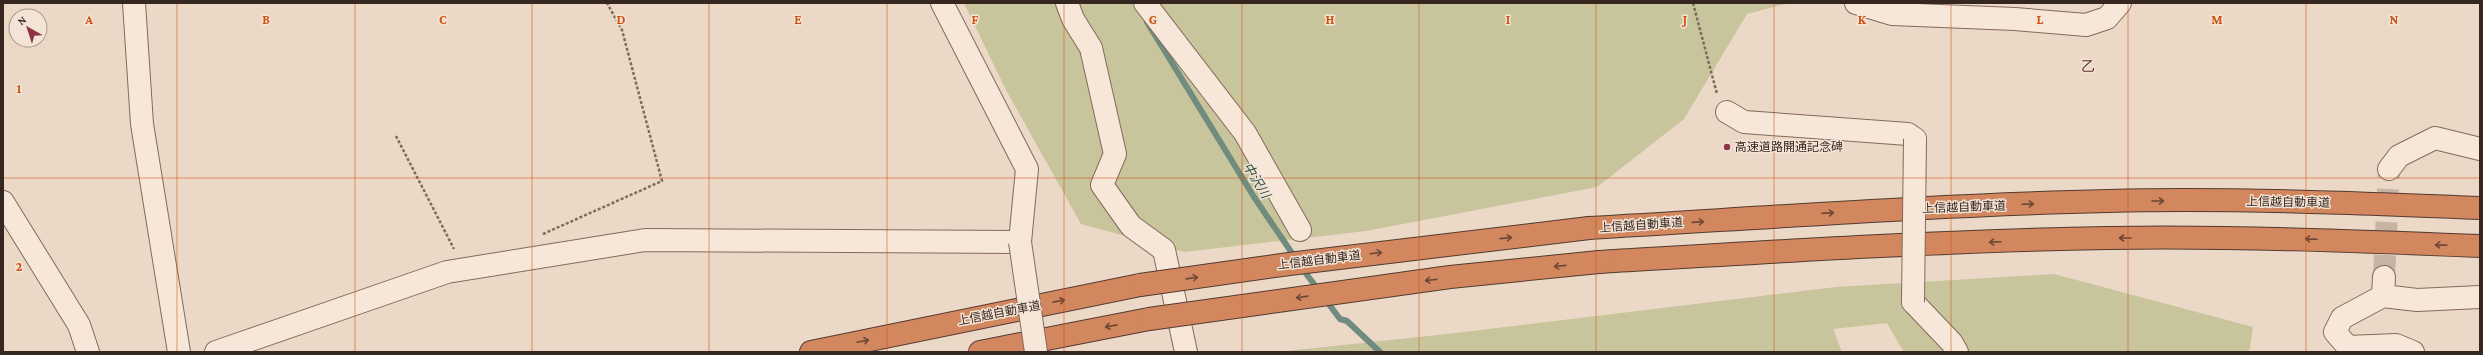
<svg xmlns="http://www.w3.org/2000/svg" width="2483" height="355" font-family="'Crimson Pro','Noto Sans JP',serif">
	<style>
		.green { fill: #c8c49b }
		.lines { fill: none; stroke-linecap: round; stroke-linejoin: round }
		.stream { stroke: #6f8c7f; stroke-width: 6 }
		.minor-tunnel { stroke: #c7b4a5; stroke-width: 22; stroke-dasharray: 22 11; stroke-linecap: butt }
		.minor-casing { stroke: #846a5d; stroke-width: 24 }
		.highway-casing { stroke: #533a31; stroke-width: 24 }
		.path { stroke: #846a5d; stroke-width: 2.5; stroke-dasharray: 3 2; stroke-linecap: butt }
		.minor { stroke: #f6e7d9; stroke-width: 22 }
		.highway { stroke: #d3875e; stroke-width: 22 }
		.minor-bridge-casing { stroke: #846a5d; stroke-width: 24; stroke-linecap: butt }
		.highway-bridge-casing { stroke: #533a31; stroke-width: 24; stroke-linecap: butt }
		.minor-bridge { stroke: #f6e7d9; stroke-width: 22 }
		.highway-bridge { stroke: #d3875e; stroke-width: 22 }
		.oneway { stroke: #6d4836 }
		.grid { fill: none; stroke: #cd510f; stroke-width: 1; stroke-opacity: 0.55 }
		.poi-dot { fill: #8e3246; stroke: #f3e4d5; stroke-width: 1.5 }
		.labels { text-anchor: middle; stroke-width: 3; stroke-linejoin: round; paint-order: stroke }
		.poi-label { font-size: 12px; fill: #362620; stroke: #f3e4d5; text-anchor: start }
		.street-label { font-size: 12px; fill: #362620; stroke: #f3e4d5 }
		.water-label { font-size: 13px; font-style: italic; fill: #30544a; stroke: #f3e4d5 }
		.quarter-label { font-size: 14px; fill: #5f2323; stroke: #f3e4d5 }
		.grid-label { font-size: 13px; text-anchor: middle; font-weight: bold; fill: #cd510f; stroke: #f3e4d5; stroke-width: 3; stroke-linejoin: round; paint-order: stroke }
	</style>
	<rect width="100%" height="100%" fill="#ebd8c6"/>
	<g class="green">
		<polygon points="964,3 1789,3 1747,14 1684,119 1597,187 1366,231 1184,252 1081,224 1006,90"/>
		<polygon points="2054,274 2253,327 2249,352 1904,352 1887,323 1833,329 1842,352 1277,352 1447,334 1836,287"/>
	</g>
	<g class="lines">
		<g class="stream">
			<polyline points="1147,22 1254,197 1296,259"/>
			<polyline points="1301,267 1320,292"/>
			<polyline points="1325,299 1340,319 1347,321 1380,352"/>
		</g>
		<polyline class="minor-tunnel" points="2384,277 2389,169"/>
		<defs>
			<g id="minor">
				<polyline points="134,3 142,124 179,352"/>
				<polyline points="1067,3 1073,19 1091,48 1115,154 1102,185 1131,226 1164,250 1186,352"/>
				<polyline points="1145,3 1245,133 1300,230"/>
				<polyline points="1856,3 1892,14 2015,19 2086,25 2107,18 2120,3"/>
				<polyline points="1727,112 1744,122 1908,134 1915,139"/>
				<polyline points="2389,169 2399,156 2435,138 2480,149"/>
				<polyline points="3,202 79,325 88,352"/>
				<polyline points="2383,296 2384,277"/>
				<polyline points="1913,302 1952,343 1957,352"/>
				<polyline points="216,352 447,272 645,240 1020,242 1027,169 942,3"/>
				<polyline points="2413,352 2396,345 2348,347 2335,332 2342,318 2383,296 2417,300 2480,297"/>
			</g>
			<g id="highway">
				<path d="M1589,228C1762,218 1935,205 2108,201C2232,198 2356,203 2480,208"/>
				<path d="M1599,262C1768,252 1938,241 2108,238C2232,236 2356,241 2480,246"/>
				<polyline points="811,352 1140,285"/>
				<polyline points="980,352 1149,319"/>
			</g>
		</defs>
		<use href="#minor" class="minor-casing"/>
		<use href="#highway" class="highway-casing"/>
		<g class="path">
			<polyline points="1693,3 1717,94"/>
			<polyline points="396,136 454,249"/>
			<polyline points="543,234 662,181 622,30 607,3"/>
		</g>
		<use href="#minor" class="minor"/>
		<use href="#highway" class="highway"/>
		<defs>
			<g id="minor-bridge">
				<polyline points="1020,242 1036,352"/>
				<polyline points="1913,302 1915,139"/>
			</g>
			<g id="highway-bridge">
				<polyline points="1140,285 1289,264 1589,228"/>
				<polyline points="1149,319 1450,277 1599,262"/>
			</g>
		</defs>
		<use href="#minor-bridge" class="minor-bridge-casing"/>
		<use href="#highway-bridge" class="highway-bridge-casing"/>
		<use href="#minor-bridge" class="minor-bridge"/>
		<use href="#highway-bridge" class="highway-bridge"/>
	</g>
	<defs><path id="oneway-shaft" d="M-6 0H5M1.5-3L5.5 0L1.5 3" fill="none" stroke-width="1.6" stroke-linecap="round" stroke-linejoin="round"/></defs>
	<g class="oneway">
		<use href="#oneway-shaft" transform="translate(2158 201)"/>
		<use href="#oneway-shaft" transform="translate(2028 204) rotate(-2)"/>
		<use href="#oneway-shaft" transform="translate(1828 213) rotate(-4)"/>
		<use href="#oneway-shaft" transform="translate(1698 222) rotate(-4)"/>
		<use href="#oneway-shaft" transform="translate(1506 238) rotate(-6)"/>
		<use href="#oneway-shaft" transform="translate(2125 238) rotate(-180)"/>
		<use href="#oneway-shaft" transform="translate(2311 239) rotate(-178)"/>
		<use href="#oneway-shaft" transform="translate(1995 242) rotate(178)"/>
		<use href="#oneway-shaft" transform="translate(2441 245) rotate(-178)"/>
		<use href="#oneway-shaft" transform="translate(1376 253) rotate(-7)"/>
		<use href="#oneway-shaft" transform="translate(1560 266) rotate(174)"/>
		<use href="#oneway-shaft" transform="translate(1192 278) rotate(-8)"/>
		<use href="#oneway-shaft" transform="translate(1431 280) rotate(173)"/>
		<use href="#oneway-shaft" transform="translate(1302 297) rotate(172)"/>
		<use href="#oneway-shaft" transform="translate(1059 301) rotate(-11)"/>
		<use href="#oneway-shaft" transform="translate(1111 326) rotate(169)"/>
		<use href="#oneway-shaft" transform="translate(863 341) rotate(-12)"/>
	</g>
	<path class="grid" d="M177,3V352M355,3V352M532,3V352M709,3V352M887,3V352M1064,3V352M1242,3V352M1419,3V352M1596,3V352M1774,3V352M1951,3V352M2128,3V352M2306,3V352M3,178H2480"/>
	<circle class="poi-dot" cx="1727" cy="147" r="4"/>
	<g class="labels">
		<g class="poi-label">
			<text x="1735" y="151">高速道路開通記念碑</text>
		</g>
		<g class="street-label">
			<text transform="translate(2288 202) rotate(1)" y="4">上信越自動車道</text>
			<text transform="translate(1964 207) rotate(-2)" y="4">上信越自動車道</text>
			<text transform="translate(1641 225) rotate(-4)" y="4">上信越自動車道</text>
			<text transform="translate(1319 260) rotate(-7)" y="4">上信越自動車道</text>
			<text transform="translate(999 313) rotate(-11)" y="4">上信越自動車道</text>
		</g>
		<g class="water-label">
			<text transform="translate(1257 180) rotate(58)" y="5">中沢川</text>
		</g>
		<g class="quarter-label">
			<text x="2088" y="71">乙</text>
		</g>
	</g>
	<g class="grid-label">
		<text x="89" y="24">A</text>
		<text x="266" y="24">B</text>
		<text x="443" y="24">C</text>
		<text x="621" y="24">D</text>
		<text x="798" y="24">E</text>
		<text x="975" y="24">F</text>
		<text x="1153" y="24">G</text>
		<text x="1330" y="24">H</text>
		<text x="1508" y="24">I</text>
		<text x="1685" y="24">J</text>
		<text x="1862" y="24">K</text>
		<text x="2040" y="24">L</text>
		<text x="2217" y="24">M</text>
		<text x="2394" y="24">N</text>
		<text x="19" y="93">1</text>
		<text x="19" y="271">2</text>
	</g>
	<rect width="2483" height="355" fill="none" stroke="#362620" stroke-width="8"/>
	<g transform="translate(28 28) rotate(321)"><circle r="19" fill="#f3e4d5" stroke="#a7988d"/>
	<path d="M0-3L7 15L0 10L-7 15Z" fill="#8e3246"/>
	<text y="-6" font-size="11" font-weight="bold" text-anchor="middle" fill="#362620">N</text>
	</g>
</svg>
